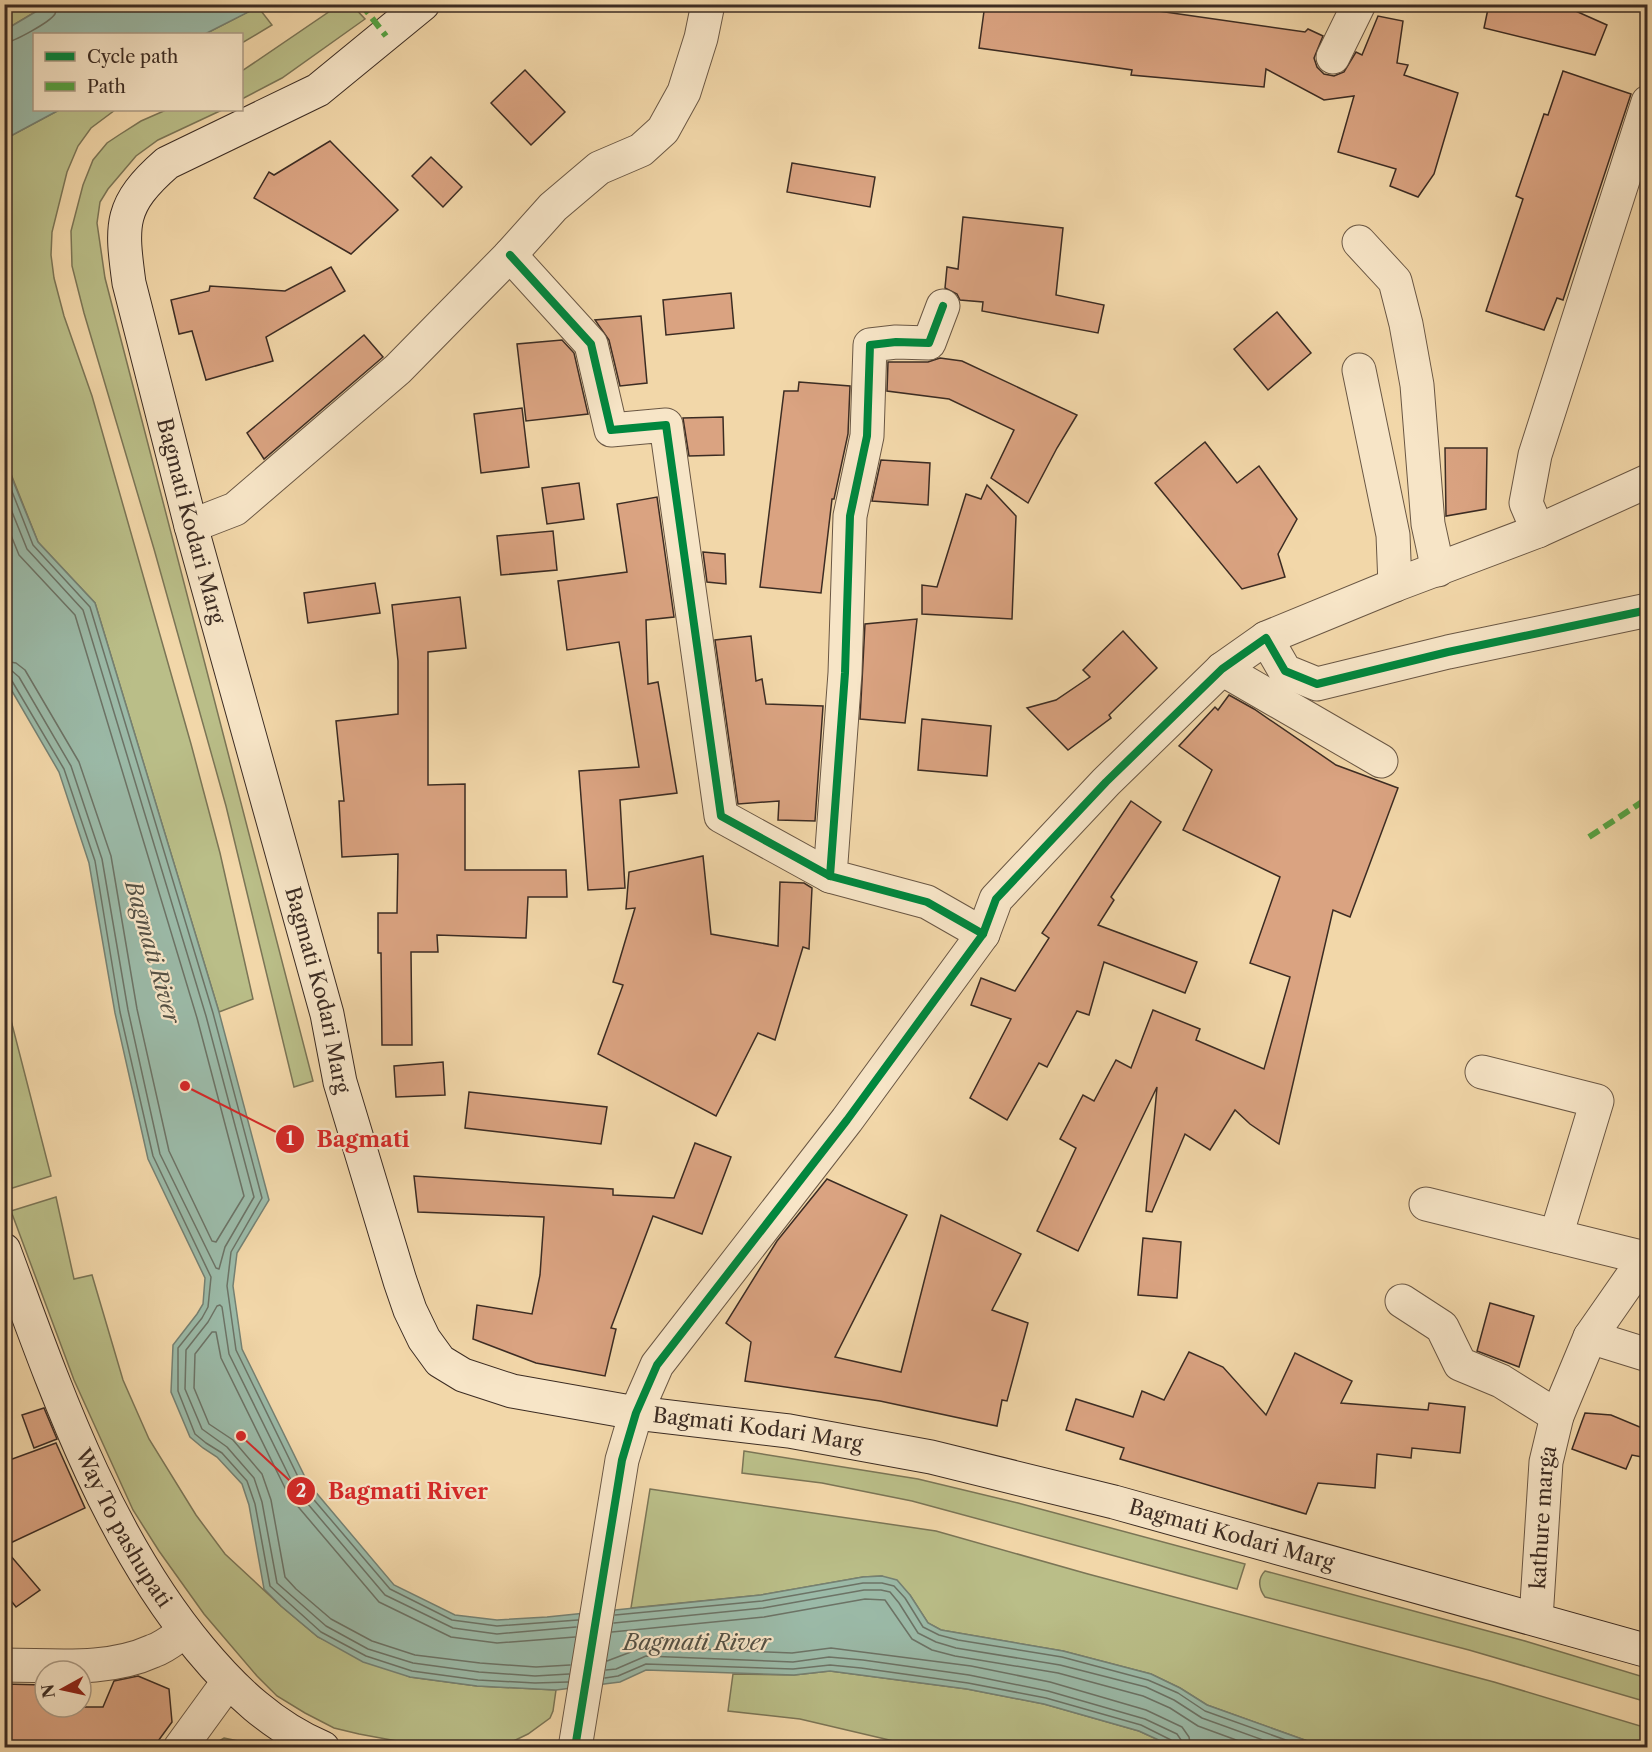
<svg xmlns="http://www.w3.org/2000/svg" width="1652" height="1752" font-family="'Libre Caslon Text',serif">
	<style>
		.green { fill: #babe88; stroke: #7b7556; stroke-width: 1.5 }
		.water { fill: #9bbaa8; stroke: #758173; stroke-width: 1.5 }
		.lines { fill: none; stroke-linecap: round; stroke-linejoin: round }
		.shore { stroke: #6c7366; stroke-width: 1.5 }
		.building { fill: #daa381; stroke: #3c2c23; stroke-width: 1.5 }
		.minor-casing { stroke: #6a5744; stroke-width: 35 }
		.secondary-casing { stroke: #3c2c23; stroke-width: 35 }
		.minor { stroke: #f7e5c7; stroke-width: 33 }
		.secondary { stroke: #f7e5c7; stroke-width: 33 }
		.quiet { stroke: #54a442; stroke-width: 6; stroke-dasharray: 12 6; stroke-linecap: butt }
		.cycleway-casing { stroke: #f7e5c7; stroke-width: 11 }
		.cycleway { stroke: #00873e; stroke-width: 8 }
		.labels { text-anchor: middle; stroke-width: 4.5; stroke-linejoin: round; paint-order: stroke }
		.street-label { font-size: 21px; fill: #3c2c23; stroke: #f7e5c7 }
		.water-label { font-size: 22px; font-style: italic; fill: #545044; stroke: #f7e5c7 }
		.leader { fill: none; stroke: #d62828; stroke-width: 2 }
		.callout-dot { fill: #d62828; stroke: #f7e5c7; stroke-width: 2 }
		.mark-label { font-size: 18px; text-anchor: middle; font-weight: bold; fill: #fff }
		.callout-label { font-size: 22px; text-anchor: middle; font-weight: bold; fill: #d62828; stroke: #f7e5c7; stroke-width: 4.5; stroke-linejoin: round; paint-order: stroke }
	</style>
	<rect width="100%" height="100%" fill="#f2d7a9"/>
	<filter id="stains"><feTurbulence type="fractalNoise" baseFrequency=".00333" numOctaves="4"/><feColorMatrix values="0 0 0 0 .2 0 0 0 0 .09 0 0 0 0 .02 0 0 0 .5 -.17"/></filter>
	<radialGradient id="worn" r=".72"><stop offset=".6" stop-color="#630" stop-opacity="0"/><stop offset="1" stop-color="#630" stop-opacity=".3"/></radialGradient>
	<g class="green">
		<polygon points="5,5 47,5 5,30"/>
		<polygon points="339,5 352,5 365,19 282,78 242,99 242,71"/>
		<polygon points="258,7 272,25 242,43 242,34 205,34"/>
		<polygon points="59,110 115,110 91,128 78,146 67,172 52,232 51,255 54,278 64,316 92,396 191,744 220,853 253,999 219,1012 95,603 38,542 5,459 5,139"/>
		<polygon points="166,110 222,110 158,140 136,156 108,189 100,202 97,223 105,278 313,1081 294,1087 226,806 154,549 84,313 72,266 71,231 83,185 93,160 107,143 119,135 141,121"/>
		<polygon points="4,993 51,1176 6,1190 4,1184"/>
		<polygon points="56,1197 74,1279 92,1275 123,1380 149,1439 196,1515 225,1554 281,1606 318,1637 410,1677 477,1686 556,1690 553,1711 550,1718 528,1734 501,1747 429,1747 359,1734 334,1728 305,1713 277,1696 257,1676 204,1614 159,1551 133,1510 74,1380 11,1211"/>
		<polygon points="744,1451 918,1479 1018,1503 1245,1564 1237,1589 912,1501 822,1483 742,1473"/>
		<polygon points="650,1489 936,1531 1088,1574 1494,1682 1647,1728 1647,1747 1350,1748 1313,1743 1207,1705 1180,1688 1151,1674 1063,1651 941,1630 928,1623 910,1595 882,1576 863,1577 761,1595 631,1608"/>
		<path d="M1265,1571L1525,1641L1647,1678V1702L1469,1650L1265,1597C1259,1589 1257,1579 1265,1571Z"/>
		<polygon points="830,1671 967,1689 1044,1704 1139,1731 1174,1747 919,1747 800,1719 728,1711 733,1674 794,1675"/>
		<polygon points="224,1738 238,1741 251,1747 209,1747"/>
	</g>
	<g class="water">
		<polygon points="258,5 258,7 205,34 34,34 34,110 59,110 5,139 5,30 47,5"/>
		<polygon points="4,459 38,542 95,603 219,1012 269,1200 237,1253 233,1286 242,1349 308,1483 394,1585 455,1615 497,1620 547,1617 761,1595 863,1577 882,1576 897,1580 910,1595 928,1623 941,1630 1063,1651 1151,1674 1180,1688 1207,1705 1313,1743 1350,1747 1174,1747 1139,1731 1044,1704 967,1689 830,1671 794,1675 646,1670 620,1682 556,1690 477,1686 410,1677 363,1662 318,1637 281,1606 264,1589 249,1505 242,1484 217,1457 203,1448 190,1437 171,1392 173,1345 197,1314 203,1304 205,1278 148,1159 115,1013 89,863 59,772 5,679"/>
	</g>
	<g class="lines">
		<g class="shore">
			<path d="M4,43C14,42 50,22 55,14C57,10 57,9 57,4"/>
			<polyline points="4,471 33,545 90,607 213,1013 262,1198 231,1252 227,1286 236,1350 303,1487 390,1589 452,1620 497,1626 578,1620"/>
			<polyline points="4,492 27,549 83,610 206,1016 254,1197 225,1247 219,1269 216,1268 160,1154 128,1010 102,859 71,766 19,677 12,671 4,670"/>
			<polyline points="4,518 19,555 75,615 197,1018 244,1196 216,1242 212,1241 169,1151 137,1009 111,856 79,762 25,670 16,663 4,661"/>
			<polyline points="4,677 12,681 64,769 95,861 120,1012 153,1156 211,1277 208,1307 202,1318 178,1348 178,1391 195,1434 206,1443 222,1453 247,1481 255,1504 270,1586 321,1632 366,1656 412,1671 478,1680 535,1683 568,1682"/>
			<polyline points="615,1615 762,1601 863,1583 882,1583 894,1586 905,1598 923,1627 939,1635 958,1640 1062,1657 1148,1680 1178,1693 1205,1711 1308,1748"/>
			<polyline points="614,1623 763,1608 864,1590 881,1590 890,1592 899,1603 918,1633 936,1642 956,1648 1060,1665 1146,1687 1174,1700 1202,1718 1285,1748"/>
			<polyline points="612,1632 764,1617 865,1599 885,1600 912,1639 932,1650 955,1656 1058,1673 1143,1696 1170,1708 1198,1726 1258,1748"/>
			<polyline points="607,1661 644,1647 792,1653 831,1648 971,1666 1050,1682 1146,1710 1182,1727 1189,1737 1191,1748"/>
			<polyline points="570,1665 536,1667 480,1663 415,1655 372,1641 331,1619 296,1589 285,1577 271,1500 262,1474 233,1440 209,1424 194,1388 195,1354 212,1332 216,1332 221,1358 289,1496 379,1602 451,1637 497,1643 575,1637"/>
			<polyline points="606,1670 616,1669 646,1656 793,1662 829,1657 863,1660 969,1675 1048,1691 1145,1719 1177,1734 1181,1740 1182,1748"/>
			<polyline points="569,1674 535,1676 479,1672 413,1663 368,1649 326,1626 277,1583 262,1502 254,1478 227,1447 202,1429 185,1389 186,1350 208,1322 217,1306 220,1305 222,1307 229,1354 296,1490 385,1595 453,1628 497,1634 576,1627"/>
			<polyline points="605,1678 618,1676 646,1664 793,1669 830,1665 861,1668 968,1683 1046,1698 1141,1725 1171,1740 1175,1748"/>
		</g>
	</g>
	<g class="building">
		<polygon points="985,4 1109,4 1305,32 1308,29 1323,36 1314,58 1317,67 1324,74 1334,76 1344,72 1356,52 1362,55 1378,16 1403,21 1397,63 1408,65 1404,75 1458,93 1434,174 1418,197 1390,186 1396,169 1338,152 1354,96 1324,100 1266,69 1264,87 1131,75 1132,70 979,48"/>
		<polygon points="1489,4 1560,4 1607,25 1595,55 1484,28"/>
		<polygon points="525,70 565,112 531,145 491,103"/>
		<polygon points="1563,71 1631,94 1563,300 1557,298 1544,330 1486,311 1523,199 1516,196 1544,114 1548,115"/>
		<polygon points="330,141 398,210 351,254 254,198 269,172 274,175"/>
		<polygon points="431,157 462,187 443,207 412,176"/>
		<polygon points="792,163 875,177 870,207 787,192"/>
		<polygon points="963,217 1063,228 1056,295 1104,305 1098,333 982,311 983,302 960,300 957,294 945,288 947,267 958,269"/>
		<polygon points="331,267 345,291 266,337 273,361 206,380 192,331 179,334 171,300 209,291 210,286 285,291"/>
		<polygon points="731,293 734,328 666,335 663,300"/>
		<polygon points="1277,312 1311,353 1268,390 1234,349"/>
		<polygon points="641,316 647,383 620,386 609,340 595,320"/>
		<polygon points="364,335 383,357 264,459 247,433"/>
		<polygon points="562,340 574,353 588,414 526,421 517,344"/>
		<polygon points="940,358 962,361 1077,415 1057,448 1028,503 991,478 1014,430 949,399 887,391 888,362 928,362"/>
		<polygon points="799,382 850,386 848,434 834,499 832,499 821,593 760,587 784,391 798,391"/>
		<polygon points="522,408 529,467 481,473 474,414"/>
		<polygon points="723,417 724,455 689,456 683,418"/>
		<polygon points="1205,442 1237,483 1259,466 1297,519 1278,554 1285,577 1242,589 1155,483"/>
		<polygon points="1445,448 1487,448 1486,509 1446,516"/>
		<polygon points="881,460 930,463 928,505 872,501"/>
		<polygon points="579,483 584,519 547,524 542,488"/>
		<polygon points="987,485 1016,516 1012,619 922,614 922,585 937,587 966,494 981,499"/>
		<polygon points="657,497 674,617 646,620 648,684 658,682 677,793 620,800 625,888 588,890 579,771 639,767 619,642 567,650 558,581 627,572 617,504"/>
		<polygon points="553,531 557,570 501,575 497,536"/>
		<polygon points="703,552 725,554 726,584 707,582"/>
		<polygon points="375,583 380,613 308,623 304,593"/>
		<polygon points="460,597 466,648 428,652 428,785 465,784 465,870 566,870 567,897 528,897 526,938 437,935 438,952 411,952 412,1045 382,1045 381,953 378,953 378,913 397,913 398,854 342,857 339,801 344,801 336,721 398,714 398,661 392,605"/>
		<polygon points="917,619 905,723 860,719 865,624"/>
		<polygon points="1123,631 1157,668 1109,715 1111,718 1068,750 1027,708 1056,700 1090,677 1083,670"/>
		<polygon points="751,636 756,681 762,679 766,704 823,706 815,821 778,820 779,801 738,804 715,640"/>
		<polygon points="1229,695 1254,709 1336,765 1398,788 1350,917 1333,910 1279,1144 1250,1124 1235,1110 1210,1150 1185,1134 1152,1212 1146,1211 1157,1087 1078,1251 1037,1231 1076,1148 1060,1139 1083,1095 1094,1101 1116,1060 1131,1068 1153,1010 1200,1029 1196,1040 1264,1069 1290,977 1250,963 1280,877 1183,830 1212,770 1179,746 1215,707 1218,710"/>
		<polygon points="922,719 991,726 987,776 918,770"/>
		<polygon points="1131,801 1161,822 1111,897 1114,900 1098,925 1197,962 1185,993 1104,962 1089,1015 1077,1011 1047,1067 1039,1063 1007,1120 970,1098 1011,1019 971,1005 981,978 1015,991 1049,938 1042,933"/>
		<polygon points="703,856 711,934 778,946 780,882 804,883 812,888 809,949 803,947 775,1040 758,1033 716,1116 598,1054 623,985 613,982 635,908 626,909 629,872"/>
		<polygon points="443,1062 445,1095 396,1097 394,1066"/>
		<polygon points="469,1092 607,1107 601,1144 465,1128"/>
		<polygon points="695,1143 731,1157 702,1234 653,1216 611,1328 616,1329 605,1376 536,1363 473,1339 477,1305 532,1314 540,1275 544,1217 418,1212 414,1176 613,1189 613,1195 674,1198"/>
		<polygon points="827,1179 907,1215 835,1357 901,1372 941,1215 1021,1254 992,1310 1028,1323 1007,1401 1002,1400 997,1426 880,1401 745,1381 751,1342 726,1323 777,1241"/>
		<polygon points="1143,1238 1181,1242 1177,1298 1138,1295"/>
		<polygon points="1490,1303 1534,1316 1519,1367 1477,1351"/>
		<polygon points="1189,1352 1223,1367 1266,1415 1295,1353 1352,1381 1341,1403 1428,1410 1429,1403 1465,1407 1460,1453 1412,1448 1411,1458 1377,1454 1375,1488 1318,1483 1306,1514 1120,1459 1124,1448 1066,1430 1076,1399 1133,1417 1142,1391 1164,1400"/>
		<polygon points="44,1408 57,1439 34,1448 22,1415"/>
		<polygon points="1585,1413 1611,1415 1647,1430 1647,1458 1632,1455 1626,1469 1572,1449"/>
		<polygon points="56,1443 85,1508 4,1546 4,1462"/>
		<polygon points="4,1548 40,1590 16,1607 4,1592"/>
		<polygon points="138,1676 169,1689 172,1722 153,1748 4,1748 4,1684 45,1685 45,1707 103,1707 114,1681"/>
	</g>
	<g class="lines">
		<defs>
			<g id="minor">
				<polyline points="1333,57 1359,4"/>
				<polyline points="1359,242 1395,281 1406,324 1417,385 1428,524 1438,570"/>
				<polyline points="510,255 591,344 611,430 666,425 721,816 830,876"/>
				<polyline points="943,306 929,343 896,342 870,345 867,436 850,516 845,673 830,876 927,902 983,934"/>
				<polyline points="1359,370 1393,535 1395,585"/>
				<polyline points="191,526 235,509 398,369 510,255 553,207 599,168 641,150 663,130 684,92 701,38 708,4"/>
				<polyline points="1538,531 1526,503 1535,455 1648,102"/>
				<polyline points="1266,638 1395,585 1538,531 1648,481"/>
				<polyline points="1222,669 1381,761"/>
				<polyline points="1482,1072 1597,1101 1556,1236"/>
				<polyline points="1426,1204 1645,1258 1590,1337"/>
				<polyline points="1402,1301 1442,1327 1460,1364 1501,1381 1557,1416"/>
				<path id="s1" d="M1536,1619L1546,1462L1557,1416L1590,1337L1648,1355"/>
				<path d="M4,1665C54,1665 107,1672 153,1651C165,1647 175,1638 185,1631"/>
				<polyline points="180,1748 228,1682"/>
				<polyline points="575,1748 622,1460 636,1413 657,1365 847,1120 983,934 996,899 1106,782 1222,669 1266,638 1285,671 1317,684 1448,652 1648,610"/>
			</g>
			<g id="secondary">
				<path id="s2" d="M423,4L318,90L167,163C119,205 121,224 129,283L191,526L327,1014L340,1082L400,1281L410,1310L424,1339L440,1361L463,1375L512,1391L636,1413L789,1431L931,1457L1114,1502L1648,1651"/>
				<path id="s3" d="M4,1250C55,1388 105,1535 200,1649C234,1690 273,1727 323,1748"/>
			</g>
		</defs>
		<use href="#minor" class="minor-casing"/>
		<use href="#secondary" class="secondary-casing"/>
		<use href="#minor" class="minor"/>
		<use href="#secondary" class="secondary"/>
		<g class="quiet">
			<polyline points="361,4 386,36"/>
			<polyline points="1589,837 1648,798"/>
		</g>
		<defs>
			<g id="cycleway">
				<polyline points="510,255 591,344 611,430 666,425 721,816 830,876"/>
				<polyline points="943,306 929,343 896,342 870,345 867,436 850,516 845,673 830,876 927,902 983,934"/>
				<polyline points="575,1748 622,1460 636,1413 657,1365 847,1120 983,934 996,899 1106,782 1222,669 1266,638 1285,671 1317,684 1448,652 1648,610"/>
			</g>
		</defs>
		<use href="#cycleway" class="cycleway-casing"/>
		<use href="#cycleway" class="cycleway"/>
	</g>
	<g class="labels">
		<g class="street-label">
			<text dy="7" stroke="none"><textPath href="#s2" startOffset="684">Bagmati Kodari Marg</textPath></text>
			<text dy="7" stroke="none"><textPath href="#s2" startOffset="1170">Bagmati Kodari Marg</textPath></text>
			<text dy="7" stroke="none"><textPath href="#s2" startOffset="1890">Bagmati Kodari Marg</textPath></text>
			<text dy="7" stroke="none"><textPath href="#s1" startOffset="102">kathure marga</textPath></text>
			<text dy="7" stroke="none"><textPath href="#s3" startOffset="303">Way To pashupati</textPath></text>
			<text dy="7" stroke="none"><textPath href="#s2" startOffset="2376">Bagmati Kodari Marg</textPath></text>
		</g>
		<g class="water-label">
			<text transform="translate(153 952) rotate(74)" y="8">Bagmati River</text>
			<text x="697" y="1650">Bagmati River</text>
		</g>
	</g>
	<path class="leader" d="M185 1086L290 1139M241 1436L301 1491"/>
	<g class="callout-dot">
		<circle cx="185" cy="1086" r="6"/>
		<circle cx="241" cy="1436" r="6"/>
		<circle cx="290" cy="1139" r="15"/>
		<circle cx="301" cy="1491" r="15"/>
	</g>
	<g class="mark-label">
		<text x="290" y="1145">1</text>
		<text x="301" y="1497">2</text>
	</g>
	<g class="callout-label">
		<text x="363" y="1147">Bagmati</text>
		<text x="408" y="1499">Bagmati River</text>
	</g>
	<rect width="1652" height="1752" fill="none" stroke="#f2d7a9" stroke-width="24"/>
	<rect x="6" y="6" width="1640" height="1740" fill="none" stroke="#3c2c23" stroke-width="3"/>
	<rect x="12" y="12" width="1628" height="1728" fill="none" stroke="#3c2c23" stroke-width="1.5"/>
	<rect x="33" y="33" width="210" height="78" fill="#f7e5c7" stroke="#ac9b85" stroke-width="1.5"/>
	<rect x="45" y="52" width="30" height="9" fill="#00873e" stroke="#ac9b85" stroke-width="1.5"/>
	<text x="87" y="63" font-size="18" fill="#3c2c23">Cycle path</text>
	<rect x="45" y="82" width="30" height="9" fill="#54a442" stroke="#ac9b85" stroke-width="1.5"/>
	<text x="87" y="93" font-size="18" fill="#3c2c23">Path</text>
	<g transform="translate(63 1689) rotate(262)"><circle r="28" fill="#f7e5c7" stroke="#ac9b85" stroke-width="1.5"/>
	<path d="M0-4.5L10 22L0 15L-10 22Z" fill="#8f2418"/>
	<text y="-9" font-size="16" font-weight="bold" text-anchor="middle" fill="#3c2c23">N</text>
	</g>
	<rect width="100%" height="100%" filter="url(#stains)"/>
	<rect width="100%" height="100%" fill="url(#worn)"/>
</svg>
